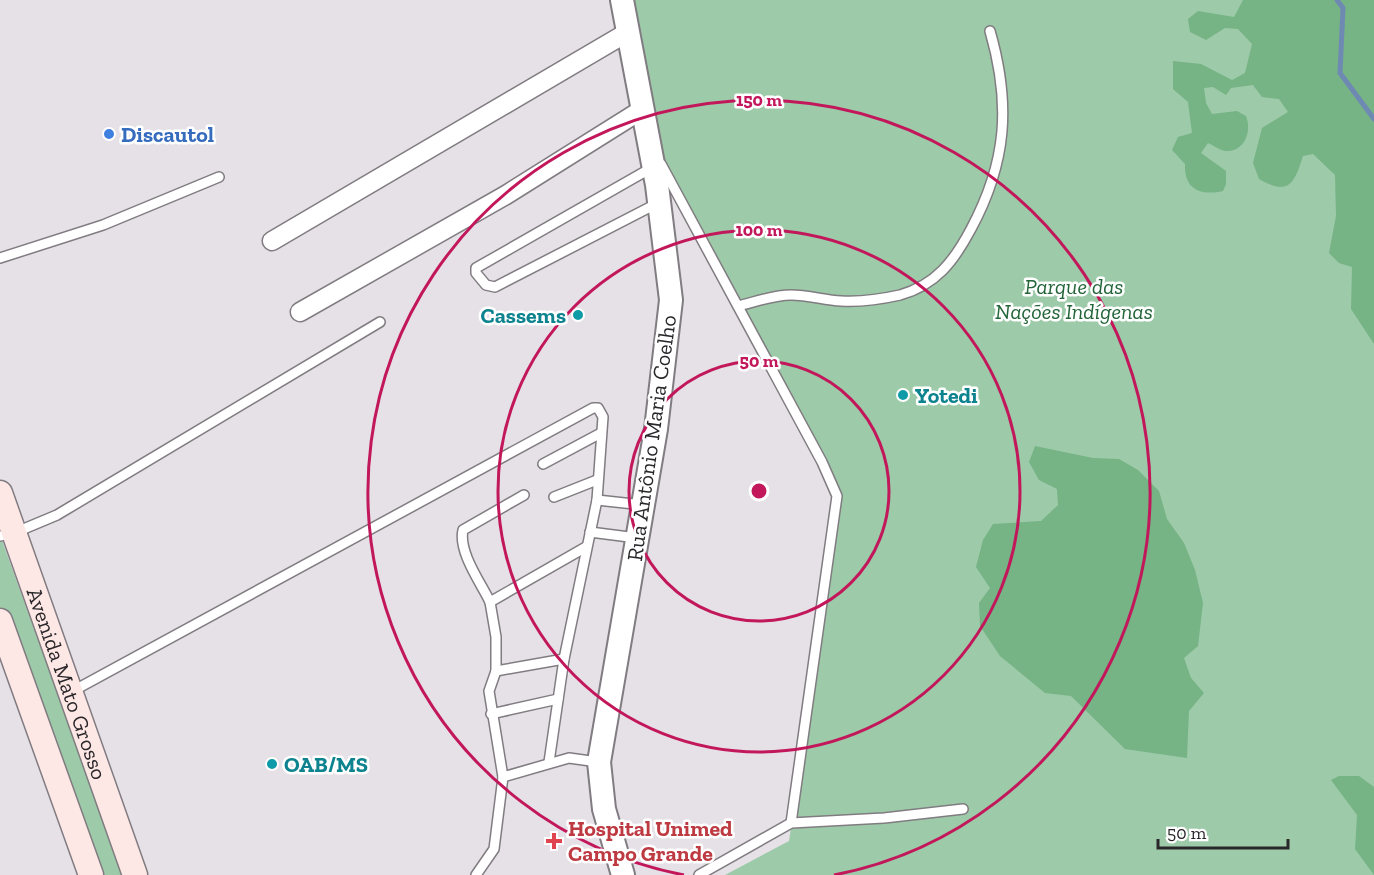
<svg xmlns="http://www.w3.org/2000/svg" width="1374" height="875" font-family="'Zilla Slab',serif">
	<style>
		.green { fill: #9dcaa8 }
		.forest { fill: #76b385 }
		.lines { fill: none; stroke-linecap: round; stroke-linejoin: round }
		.stream { stroke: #6f8ab2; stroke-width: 5 }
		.service-casing { stroke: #807c81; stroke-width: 12 }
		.minor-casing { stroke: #807c81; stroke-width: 21 }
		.tertiary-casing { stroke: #807c81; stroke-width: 26 }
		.secondary-casing { stroke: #807c81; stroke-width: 27 }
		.service { stroke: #fff; stroke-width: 9 }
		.minor { stroke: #fff; stroke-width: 18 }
		.tertiary { stroke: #fff; stroke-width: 22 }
		.secondary { stroke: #fee8e6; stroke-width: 24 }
		.ring { fill: none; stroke: #c2185b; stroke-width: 3 }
		.shop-dot { fill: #3f7fe0; stroke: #fff; stroke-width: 2 }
		.culture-dot { fill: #0f9aa8; stroke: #fff; stroke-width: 2 }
		.health-dot { fill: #e0444e; stroke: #fff; stroke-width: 2 }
		.labels { text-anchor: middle; stroke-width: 5; stroke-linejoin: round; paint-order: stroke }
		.shop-label { font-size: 22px; font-weight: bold; fill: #366cbe; stroke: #fff; text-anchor: start }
		.park-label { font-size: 22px; font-style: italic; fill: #236539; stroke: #fff }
		.culture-label { font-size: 22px; font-weight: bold; fill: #0d838f; stroke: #fff; text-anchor: start }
		.street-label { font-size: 22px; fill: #29272a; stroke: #fff }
		.health-label { font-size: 22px; font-weight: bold; fill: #be3a42; stroke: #fff; text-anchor: start }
		.centre { fill: #c2185b; stroke: #fff; stroke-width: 3 }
		.ring-label { font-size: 18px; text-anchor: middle; font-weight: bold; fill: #c2185b; stroke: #fff; stroke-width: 5; stroke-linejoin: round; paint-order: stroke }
	</style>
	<rect width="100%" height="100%" fill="#e6e1e7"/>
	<g class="green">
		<polygon points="633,0 1374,0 1374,875 725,875 789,841 839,507 822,460 661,153"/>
		<polygon points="0,535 123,875 98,875 0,607"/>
	</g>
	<g class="forest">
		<path d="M1243,0H1374V344L1351,309L1352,267L1339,263L1329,253L1336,216L1335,175L1313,154L1303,156C1294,184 1289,196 1259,179L1253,163L1262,128L1288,112L1279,99L1262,97L1253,85L1231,88L1226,95L1213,87L1204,88L1206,103L1212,114L1237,111L1246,116C1252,131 1245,152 1226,151C1221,151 1213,145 1208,143L1201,153L1226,171V184L1223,191C1200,196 1184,189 1185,164L1172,150L1178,137L1192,133L1188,102L1173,89V61L1201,64L1232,80L1245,73L1252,44L1238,29L1225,28L1206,40L1190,32L1188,19L1198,11L1234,17Z"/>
		<polygon points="1035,446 1093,458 1119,459 1138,470 1159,491 1167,519 1184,543 1195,570 1203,603 1198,646 1184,658 1191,678 1204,693 1189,711 1187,758 1125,749 1071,696 1045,693 1000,656 980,626 979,603 990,588 976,567 983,540 993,524 1041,521 1058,505 1057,489 1039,480 1029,462"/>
		<polygon points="1339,776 1359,776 1374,787 1374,875 1355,849 1357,815 1331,780"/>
	</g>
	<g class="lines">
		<polyline class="stream" points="1337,0 1343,8 1340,73 1374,119"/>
		<defs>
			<g id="service">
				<polyline points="661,164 822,462 837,496 791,823"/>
				<polyline points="653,167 476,268 476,273 486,285 495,287 658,203"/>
				<polyline points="0,258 103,225 219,177"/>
				<path d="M738,306C755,302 773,295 791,295C808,295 824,300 841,301C859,302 882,299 900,295C936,285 954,261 971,229C1007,162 1011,104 990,31"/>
				<polyline points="543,464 601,433"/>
				<polyline points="554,497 597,480"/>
				<polyline points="597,500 643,505"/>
				<polyline points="590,532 637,538"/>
				<polyline points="0,536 14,533 57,515 380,322"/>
				<path d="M490,602C481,583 458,552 463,530L524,495"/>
				<polyline points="496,671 564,659"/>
				<polyline points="71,692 593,408 598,408 603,417 597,500 564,659 549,762"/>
				<polyline points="491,714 558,699"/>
				<polyline points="503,777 489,691 496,671 496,637 490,602 586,547"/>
				<polyline points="476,875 494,849 503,777 569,758 598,762"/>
				<polyline points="699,875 791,823 884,818 963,809"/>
			</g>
			<g id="minor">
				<polyline points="272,241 628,32"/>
				<polyline points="300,312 506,195 643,109"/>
			</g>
			<polyline id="tertiary" points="622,0 657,185 671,300 656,429 599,762 604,809 623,875"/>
			<g id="secondary">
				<path id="s1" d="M0,493L135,875"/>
				<polyline points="0,621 91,875"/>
			</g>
		</defs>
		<use href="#service" class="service-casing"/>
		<use href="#minor" class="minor-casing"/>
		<use href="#tertiary" class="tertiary-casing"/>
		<use href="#secondary" class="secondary-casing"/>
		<use href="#service" class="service"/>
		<use href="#minor" class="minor"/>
		<use href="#tertiary" class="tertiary"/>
		<use href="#secondary" class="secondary"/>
	</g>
	<g class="ring">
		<circle cx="759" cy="491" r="130"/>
		<circle cx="759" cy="491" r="261"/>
		<path d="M684 875A391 391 0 1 1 834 875"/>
	</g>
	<circle class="shop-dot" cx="109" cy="134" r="6"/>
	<g class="culture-dot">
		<circle cx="578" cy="315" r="6"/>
		<circle cx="903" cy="395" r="6"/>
		<circle cx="272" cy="764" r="6"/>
	</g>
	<path class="health-dot" d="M551 832h6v6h6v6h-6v6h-6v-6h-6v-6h6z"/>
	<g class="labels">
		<g class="shop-label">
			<text x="121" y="142">Discautol</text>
		</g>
		<g class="park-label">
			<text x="1074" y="294">Parque das<tspan x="1074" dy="25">Nações Indígenas</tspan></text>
		</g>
		<g class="culture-label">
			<text x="566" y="323" text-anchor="end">Cassems</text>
			<text x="915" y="403">Yotedi</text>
			<text x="284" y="772">OAB/MS</text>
		</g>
		<g class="street-label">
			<text transform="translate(651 438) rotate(-82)" y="8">Rua Antônio Maria Coelho</text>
			<text dy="8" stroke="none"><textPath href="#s1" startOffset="202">Avenida Mato Grosso</textPath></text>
		</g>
		<g class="health-label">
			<text x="568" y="836">Hospital Unimed<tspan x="568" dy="25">Campo Grande</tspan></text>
		</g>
	</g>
	<circle cx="759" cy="491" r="9" class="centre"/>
	<g class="ring-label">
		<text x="759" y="106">150 m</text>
		<text x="759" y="236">100 m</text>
		<text x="759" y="367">50 m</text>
	</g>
	<path d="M1158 839v9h130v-9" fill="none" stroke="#29272a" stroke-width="3"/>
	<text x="1167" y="839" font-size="18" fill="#29272a" stroke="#ffffff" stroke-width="4.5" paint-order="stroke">50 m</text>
</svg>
